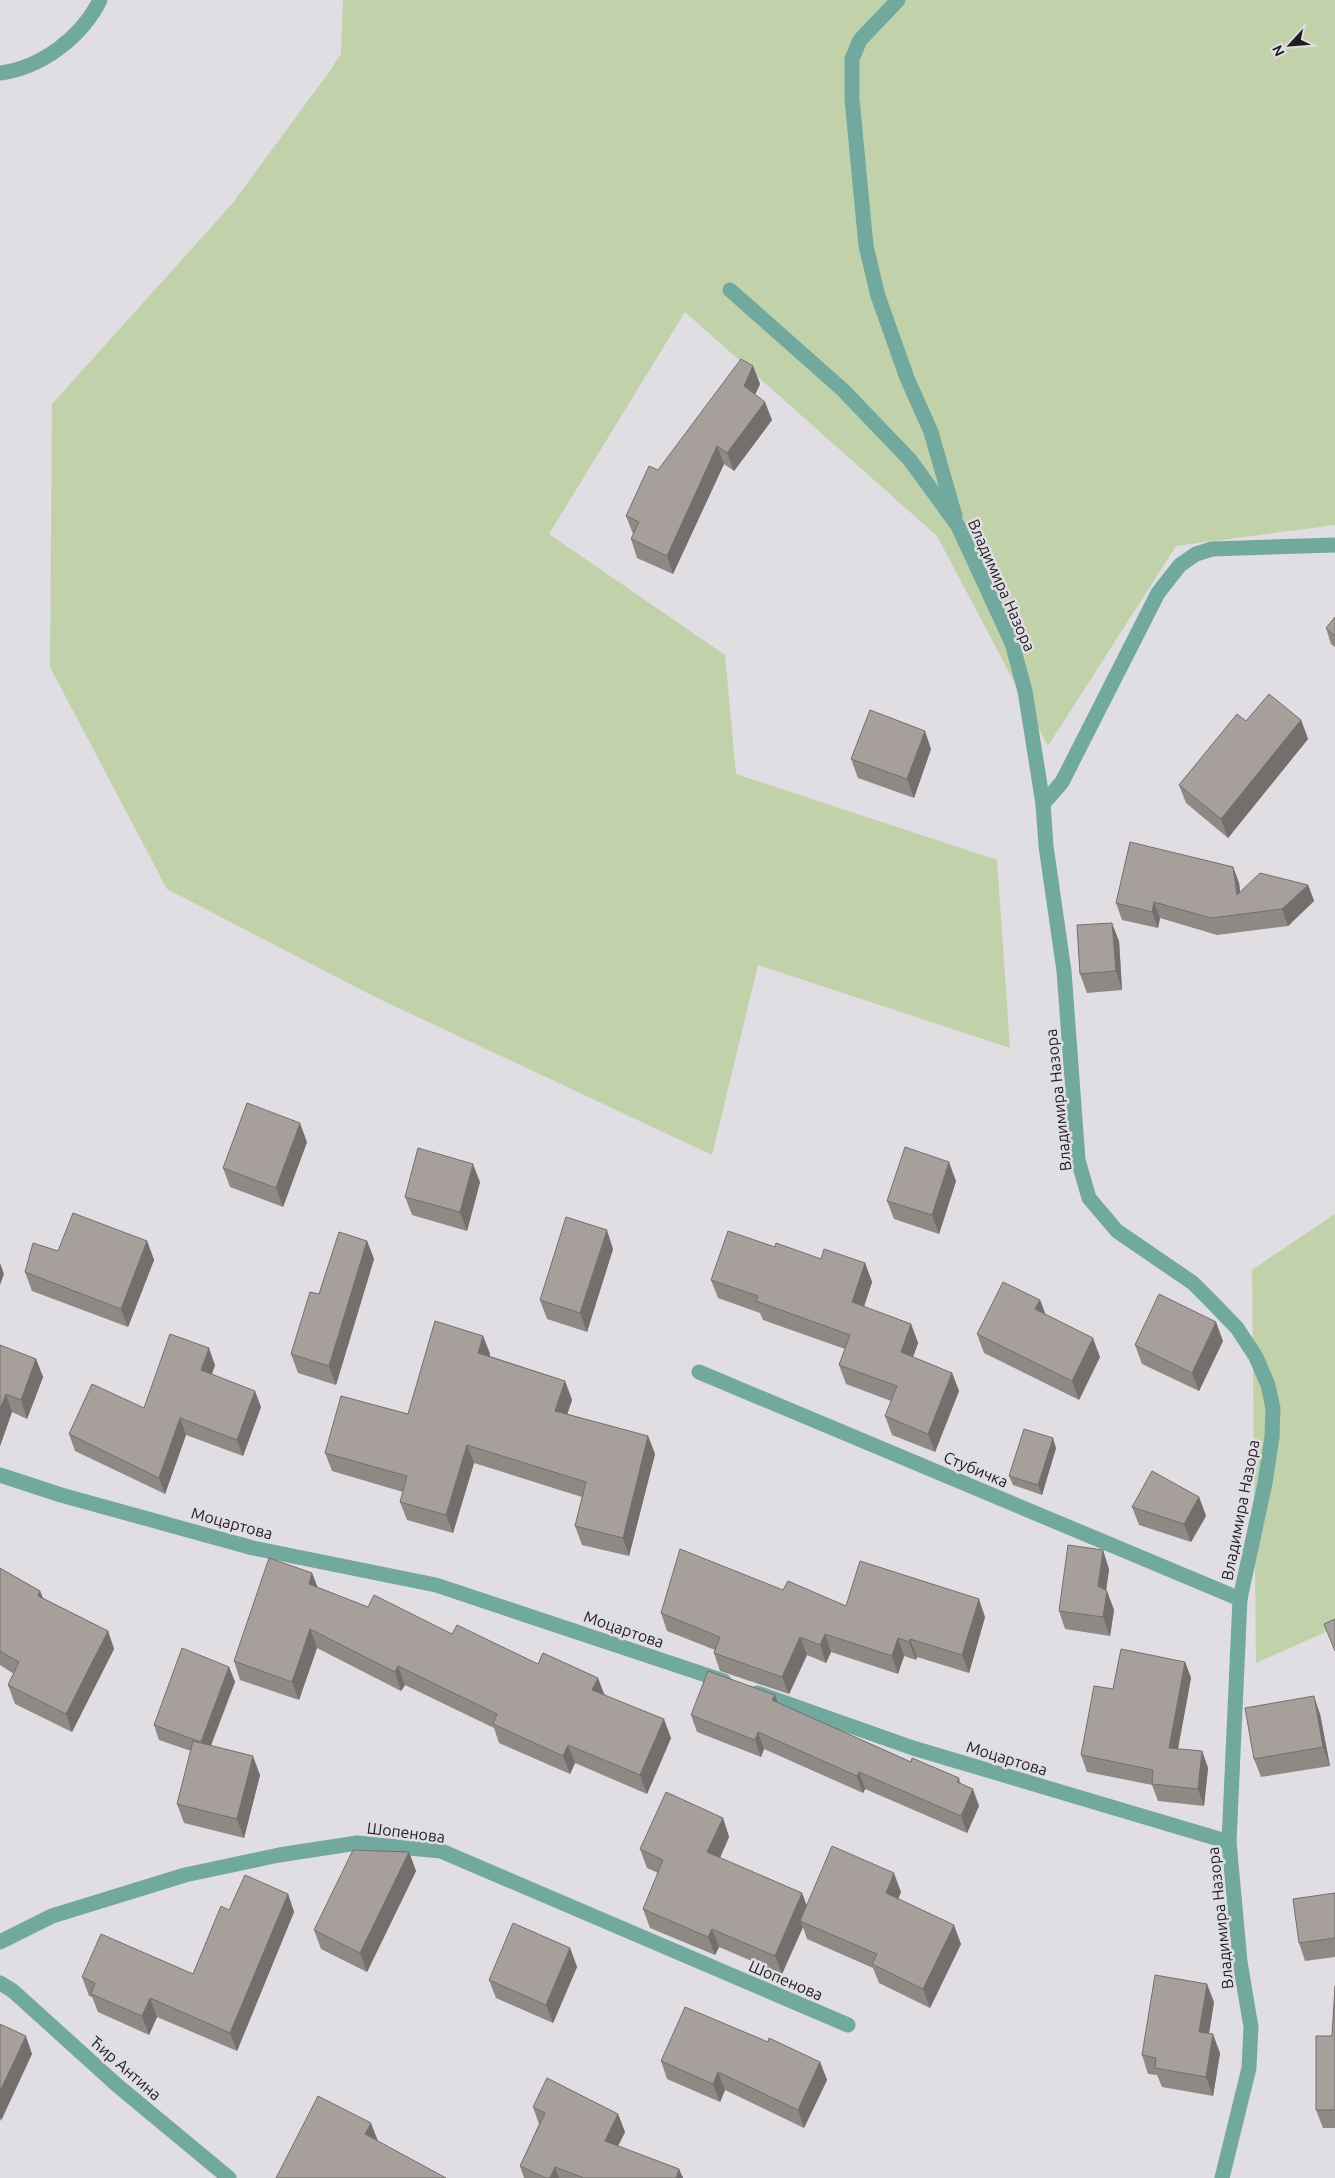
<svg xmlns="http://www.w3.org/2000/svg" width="1335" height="2178" font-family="Ubuntu,sans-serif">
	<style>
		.green { fill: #c1d2aa }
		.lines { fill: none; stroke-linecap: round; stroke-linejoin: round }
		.minor { stroke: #72a99e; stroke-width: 15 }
		.wall { fill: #8f8986 }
		.shaded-wall { fill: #746f6d }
		.building { fill: #a69f9c; stroke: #746f6d }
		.labels { text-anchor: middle; stroke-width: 5; stroke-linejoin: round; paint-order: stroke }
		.street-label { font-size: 16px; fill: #1e1d1f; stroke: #e0dde3 }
	</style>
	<rect width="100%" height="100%" fill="#e0dde3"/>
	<g class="green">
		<polygon points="343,0 1335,0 1335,525 1176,546 1048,746 937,536 685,312 549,534 725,655 736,774 997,860 1010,1048 758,965 712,1155 375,997 167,889 50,667 52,404 232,204 329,72 341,54"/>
		<polygon points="1335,1214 1335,1628 1256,1663 1252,1270"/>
	</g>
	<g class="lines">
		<g class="minor">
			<polyline points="898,0 860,40 852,59 852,99 866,246 878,296 907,378 931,432 955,516"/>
			<path d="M0,73C41,68 82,37 100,0"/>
			<polyline points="730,290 843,390 910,460 958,526 1012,643 1025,691 1043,804 1046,846 1064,971 1078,1160 1089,1198 1117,1231 1193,1283 1210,1300 1237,1328 1256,1357 1268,1385 1273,1408 1272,1437 1265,1483 1240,1599 1229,1842 1240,1962 1251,2027 1249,2068 1222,2178"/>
			<polyline points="1043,804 1062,782 1158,593 1180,565 1196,554 1212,549 1335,545"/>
			<polyline points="699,1372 1240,1599"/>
			<polyline points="0,1475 61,1495 253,1548 436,1585 724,1681"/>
			<polyline points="757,1693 913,1748 1229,1842"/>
			<polyline points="0,1942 52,1916 185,1875 279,1855 357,1843 441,1851 848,2025"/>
			<polyline points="0,1983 13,1991 118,2086 229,2178"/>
		</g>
	</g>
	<g class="wall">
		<polygon points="753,366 760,384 755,394 772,420 734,471 724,464 673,574 637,558 631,539 633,534 626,516 658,470"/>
		<polygon points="1335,617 1335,647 1331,644 1326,628"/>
		<polygon points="1301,720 1308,739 1228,838 1186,803 1179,785 1246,721"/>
		<polygon points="931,749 914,798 858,778 851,759"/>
		<polygon points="1233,867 1239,883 1240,892 1308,885 1314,901 1288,926 1217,935 1160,918 1158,928 1122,920 1116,903"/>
		<polygon points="1119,941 1122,990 1087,993 1080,974"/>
		<polygon points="307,1142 283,1207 230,1187 223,1168"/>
		<polygon points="956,1181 939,1234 894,1219 887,1201"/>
		<polygon points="480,1182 467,1231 412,1215 405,1197"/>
		<polygon points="147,1241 154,1260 128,1327 32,1291 25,1272 58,1251"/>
		<polygon points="367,1241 374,1259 336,1385 298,1373 291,1354 319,1294"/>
		<polygon points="613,1249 587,1332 547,1319 540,1300"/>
		<polygon points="821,1259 865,1263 872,1282 864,1307 911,1324 918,1343 913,1357 952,1373 959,1391 935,1452 892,1435 885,1416 891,1401 846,1384 839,1365 845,1349 763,1320 760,1313 718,1298 711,1280"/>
		<polygon points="1040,1300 1045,1314 1100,1357 1079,1400 984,1353 977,1334"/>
		<polygon points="483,1336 490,1354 490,1356 565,1381 572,1400 567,1414 648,1436 655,1454 629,1556 582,1545 575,1526 582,1497 474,1463 453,1533 407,1520 400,1502 403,1492 332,1471 325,1453 408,1414"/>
		<polygon points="1223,1341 1199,1391 1142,1364 1135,1345"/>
		<polygon points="0,1345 36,1359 43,1377 27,1419 12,1412 0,1446"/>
		<polygon points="215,1365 212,1374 261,1407 243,1456 186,1435 165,1494 75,1451 69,1434 144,1408"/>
		<polygon points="1056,1448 1042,1495 1013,1485 1009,1476"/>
		<polygon points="1199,1497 1206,1516 1191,1542 1139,1525 1132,1507"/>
		<polygon points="0,1568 40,1591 43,1598 108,1631 114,1649 72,1732 15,1704 8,1685 14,1674 0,1665"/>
		<polygon points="1109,1569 1106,1591 1114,1610 1110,1636 1065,1629 1059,1611"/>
		<polygon points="312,1573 318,1588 368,1607 452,1634 538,1664 604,1694 671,1738 647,1794 575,1763 570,1774 499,1743 494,1728 405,1685 401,1691 317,1648 299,1700 240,1680 234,1661"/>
		<polygon points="783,1590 846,1606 985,1617 969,1673 917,1657 916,1660 904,1656 898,1674 831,1652 826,1663 807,1655 789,1694 720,1671 714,1653 715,1650 667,1631 661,1613"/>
		<polygon points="1185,1662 1191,1678 1178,1749 1202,1751 1208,1768 1204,1806 1158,1801 1152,1785 1087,1772 1081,1755 1113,1689"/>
		<polygon points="229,1667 235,1682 211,1746 260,1775 244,1838 184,1823 177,1804 191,1751 159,1740 154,1725"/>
		<polygon points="778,1703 911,1762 959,1778 961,1784 979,1806 967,1833 865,1789 863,1793 764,1749 761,1757 697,1732 691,1715"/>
		<polygon points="1320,1714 1330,1766 1261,1777 1254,1759"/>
		<polygon points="723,1818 729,1837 720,1858 802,1893 807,1906 901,1892 898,1899 961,1944 930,2008 879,1983 873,1968 807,1939 803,1927 782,1974 719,1947 715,1955 650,1928 643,1909 658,1873 647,1868 640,1849"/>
		<polygon points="409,1852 416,1871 367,1972 321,1949 314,1930"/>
		<polygon points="1335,1893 1335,1957 1305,1961 1299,1943"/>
		<polygon points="288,1894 294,1912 237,2051 157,2017 149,2035 98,2012 92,1997 89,1996 82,1977 193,1974 229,1910"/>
		<polygon points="570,1948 577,1967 553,2023 496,1998 489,1980"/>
		<polygon points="1335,1986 1335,2128 1323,2128 1316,2110 1332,2036"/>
		<polygon points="1214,2002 1209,2034 1220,2053 1213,2096 1162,2087 1157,2075 1148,2074 1142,2055"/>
		<polygon points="768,2042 820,2062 827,2080 804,2128 725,2090 720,2102 667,2079 661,2061"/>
		<polygon points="533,2107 618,2114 625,2132 618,2146 679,2169 683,2178 524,2178 520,2166 539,2124"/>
	</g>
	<g class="shaded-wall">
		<polygon points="753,366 760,384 751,404 744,386"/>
		<polygon points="765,402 772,420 734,471 727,453"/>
		<polygon points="717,446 724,464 673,574 667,556"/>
		<polygon points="1301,720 1308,739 1228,838 1221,819"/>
		<polygon points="925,731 931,749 914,798 907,779"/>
		<polygon points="1233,867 1239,883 1243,911 1237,895"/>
		<polygon points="1308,885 1314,901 1288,926 1282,909"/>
		<polygon points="1154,902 1160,918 1158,928 1152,912"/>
		<polygon points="1112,923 1119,941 1122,990 1116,971"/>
		<polygon points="300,1123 307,1142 283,1207 276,1188"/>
		<polygon points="949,1162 956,1181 939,1234 932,1215"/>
		<polygon points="473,1164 480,1182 467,1231 460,1212"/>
		<polygon points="607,1230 613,1249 587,1332 580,1313"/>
		<polygon points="147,1241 154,1260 128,1327 121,1309"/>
		<polygon points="367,1241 374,1259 336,1385 329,1366"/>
		<polygon points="0,1263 4,1274 0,1285"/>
		<polygon points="865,1263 872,1282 859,1321 852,1302"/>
		<polygon points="1040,1300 1047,1318 1035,1309"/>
		<polygon points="1216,1322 1223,1341 1199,1391 1192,1373"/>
		<polygon points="911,1324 918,1343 908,1371 901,1352"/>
		<polygon points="483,1336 490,1354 485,1371 478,1353"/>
		<polygon points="1093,1338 1100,1357 1079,1400 1072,1381"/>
		<polygon points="209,1348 215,1365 207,1387 201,1370"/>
		<polygon points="36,1359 43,1377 27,1419 21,1400"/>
		<polygon points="952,1373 959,1391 935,1452 928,1434"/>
		<polygon points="565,1381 572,1400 562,1430 555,1411"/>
		<polygon points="255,1391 261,1407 243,1456 237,1440"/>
		<polygon points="6,1394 12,1412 0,1446 0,1409"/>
		<polygon points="180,1418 186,1435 165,1494 159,1478"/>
		<polygon points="648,1436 655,1454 629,1556 623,1538"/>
		<polygon points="1053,1438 1056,1448 1042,1495 1038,1485"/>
		<polygon points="467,1445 474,1463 453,1533 446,1515"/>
		<polygon points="1199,1497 1206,1516 1191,1542 1184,1524"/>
		<polygon points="1103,1550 1109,1569 1104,1605 1098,1586"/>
		<polygon points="312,1573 319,1592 309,1584"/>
		<polygon points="40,1591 47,1610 38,1596"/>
		<polygon points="1107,1591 1114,1610 1110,1636 1103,1617"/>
		<polygon points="979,1599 985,1617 969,1673 962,1655"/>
		<polygon points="310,1629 317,1648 299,1700 292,1682"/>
		<polygon points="108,1631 114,1649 72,1732 66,1714"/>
		<polygon points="825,1634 831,1652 826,1663 820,1645"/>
		<polygon points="800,1637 807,1655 789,1694 782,1677"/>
		<polygon points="898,1638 904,1656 898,1674 892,1656"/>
		<polygon points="910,1639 917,1657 916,1660 909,1642"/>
		<polygon points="1185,1662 1191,1678 1175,1764 1169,1748"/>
		<polygon points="398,1666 405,1685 401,1691 395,1672"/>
		<polygon points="229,1667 235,1682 206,1757 201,1742"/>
		<polygon points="598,1678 605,1696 592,1690"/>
		<polygon points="775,1695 781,1712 772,1700"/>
		<polygon points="1314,1696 1320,1714 1330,1766 1323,1747"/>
		<polygon points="664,1719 671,1738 647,1794 640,1775"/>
		<polygon points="758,1732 764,1749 761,1757 755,1740"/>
		<polygon points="568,1745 575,1763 570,1774 563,1756"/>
		<polygon points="1202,1751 1208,1768 1204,1806 1198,1789"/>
		<polygon points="253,1756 260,1775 244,1838 237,1819"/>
		<polygon points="859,1772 865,1789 863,1793 857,1776"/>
		<polygon points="973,1789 979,1806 967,1833 961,1816"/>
		<polygon points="723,1818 729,1837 714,1871 707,1852"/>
		<polygon points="409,1852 416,1871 367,1972 360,1953"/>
		<polygon points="894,1873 901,1892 893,1911 886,1893"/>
		<polygon points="802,1893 809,1912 800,1921 803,1927 782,1974 775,1956"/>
		<polygon points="288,1894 294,1912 237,2051 230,2033"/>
		<polygon points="954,1925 961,1944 930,2008 923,1989"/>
		<polygon points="712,1929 719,1947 715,1955 708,1937"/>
		<polygon points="570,1948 577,1967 553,2023 546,2005"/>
		<polygon points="1207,1984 1214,2002 1206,2051 1199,2032"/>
		<polygon points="150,1998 157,2017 149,2035 142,2016"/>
		<polygon points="1213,2034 1220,2053 1213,2096 1206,2077"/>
		<polygon points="26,2036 32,2054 1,2121 0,2118 0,2091"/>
		<polygon points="820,2062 827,2080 804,2128 798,2110"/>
		<polygon points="718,2072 725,2090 720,2102 713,2084"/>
		<polygon points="618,2114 625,2132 612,2158 605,2141"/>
		<polygon points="371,2123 378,2141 365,2134"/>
		<polygon points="555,2167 559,2178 550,2178"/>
		<polygon points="679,2169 683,2178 676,2178"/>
	</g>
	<g class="building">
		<polygon points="741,359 753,366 744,386 765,402 727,453 717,446 667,556 631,539 639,522 626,516 649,466 658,470"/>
		<polygon points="1335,617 1335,636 1326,628"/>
		<polygon points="1269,694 1301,720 1221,819 1179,785 1237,714 1246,721"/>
		<polygon points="870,710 925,731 907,779 851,759"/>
		<polygon points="1130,842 1233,867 1237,895 1260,873 1308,885 1282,909 1211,918 1154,902 1152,912 1116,903"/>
		<polygon points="1112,923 1116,971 1080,974 1077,925"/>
		<polygon points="247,1103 300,1123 276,1188 223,1168"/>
		<polygon points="905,1147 949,1162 932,1215 887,1201"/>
		<polygon points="418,1148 473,1164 460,1212 405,1197"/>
		<polygon points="73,1213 147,1241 121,1309 25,1272 33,1243 58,1251"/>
		<polygon points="566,1217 607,1230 580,1313 540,1300"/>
		<polygon points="728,1231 775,1247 776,1243 821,1259 824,1249 865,1263 852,1302 911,1324 901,1352 952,1373 928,1434 885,1416 897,1386 839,1365 850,1335 756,1301 758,1296 711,1280"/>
		<polygon points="339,1232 367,1241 329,1366 291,1354 310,1292 319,1294"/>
		<polygon points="1003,1282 1040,1300 1035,1309 1093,1338 1072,1381 977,1334"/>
		<polygon points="1159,1294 1216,1322 1192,1373 1135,1345"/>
		<polygon points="435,1321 483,1336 478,1353 565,1381 555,1411 648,1436 623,1538 575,1526 586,1482 467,1445 446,1515 400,1502 407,1476 325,1453 341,1396 408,1414"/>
		<polygon points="170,1334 209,1348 201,1370 255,1391 237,1440 180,1418 159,1478 69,1434 92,1384 144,1408"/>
		<polygon points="0,1345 36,1359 21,1400 6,1394 0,1409"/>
		<polygon points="1024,1429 1053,1438 1038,1485 1009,1476"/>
		<polygon points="1152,1471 1199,1497 1184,1524 1132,1507"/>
		<polygon points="1068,1545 1103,1550 1098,1586 1107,1591 1103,1617 1059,1611"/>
		<polygon points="680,1549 783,1590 788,1581 846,1606 860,1561 979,1599 962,1655 910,1639 909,1642 898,1638 892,1656 825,1634 820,1645 800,1637 782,1677 714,1653 720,1637 661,1613"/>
		<polygon points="269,1558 312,1573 309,1584 368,1607 374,1595 452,1634 457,1625 538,1664 543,1653 598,1678 592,1690 664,1719 640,1775 568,1745 563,1756 493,1724 497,1714 398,1666 395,1672 310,1629 292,1682 234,1661"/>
		<polygon points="0,1568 5,1571 40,1591 38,1596 108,1631 66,1714 8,1685 19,1662 0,1651"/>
		<polygon points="1335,1619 1335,1651 1324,1624"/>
		<polygon points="182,1648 229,1667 201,1742 154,1725"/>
		<polygon points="1121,1649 1185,1662 1169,1748 1202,1751 1198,1789 1152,1784 1153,1770 1081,1755 1094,1686 1113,1689"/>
		<polygon points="708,1671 775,1695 772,1700 911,1762 912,1758 959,1778 957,1782 973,1789 961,1816 859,1772 857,1776 758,1732 755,1740 691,1715"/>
		<polygon points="1314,1696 1323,1747 1254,1759 1245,1708"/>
		<polygon points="193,1741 253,1756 237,1819 177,1804"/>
		<polygon points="666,1792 723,1818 707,1852 802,1893 775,1956 712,1929 708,1937 643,1909 663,1860 640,1849"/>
		<polygon points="832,1846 894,1873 886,1893 954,1925 923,1989 872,1964 877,1954 800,1921"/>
		<polygon points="353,1850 409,1852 360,1953 314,1930"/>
		<polygon points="245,1875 288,1894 230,2033 150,1998 142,2016 91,1994 95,1983 82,1977 101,1934 193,1974 221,1906 229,1910"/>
		<polygon points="1335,1893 1335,1938 1299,1943 1293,1899"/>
		<polygon points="513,1923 570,1948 546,2005 489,1980"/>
		<polygon points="1155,1975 1207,1984 1199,2032 1213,2034 1206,2077 1155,2068 1156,2058 1142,2055"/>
		<polygon points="1335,1986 1335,2110 1316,2110 1316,2036 1332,2036"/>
		<polygon points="685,2007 768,2042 769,2038 820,2062 798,2110 718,2072 713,2084 661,2061"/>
		<polygon points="0,2024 26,2036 0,2091"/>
		<polygon points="547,2078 618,2114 605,2141 679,2169 676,2178 584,2178 555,2167 550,2178 546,2178 520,2166 545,2113 533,2107"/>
		<polygon points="318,2096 371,2123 365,2134 446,2178 276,2178"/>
	</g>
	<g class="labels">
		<g class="street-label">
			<text transform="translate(1002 585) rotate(66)" y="6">Владимира Назора</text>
			<text transform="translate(1058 1100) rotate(-96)" y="6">Владимира Назора</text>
			<text transform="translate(976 1469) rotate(23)" y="6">Стубичка</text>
			<text transform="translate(1240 1510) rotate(-79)" y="6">Владимира Назора</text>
			<text transform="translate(232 1523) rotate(15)" y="6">Моцартова</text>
			<text transform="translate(624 1629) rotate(19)" y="6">Моцартова</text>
			<text transform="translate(1007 1758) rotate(17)" y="6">Моцартова</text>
			<text transform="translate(406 1832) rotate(7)" y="6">Шопенова</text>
			<text transform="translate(1220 1918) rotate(-96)" y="6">Владимира Назора</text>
			<text transform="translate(786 1980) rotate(23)" y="6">Шопенова</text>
			<text transform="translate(126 2068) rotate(41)" y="6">Ћир Антина</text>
		</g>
	</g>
	<g transform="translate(1290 45) rotate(244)" stroke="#e0dde3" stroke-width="4" paint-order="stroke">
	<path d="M0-4L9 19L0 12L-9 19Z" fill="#1e1d1f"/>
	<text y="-8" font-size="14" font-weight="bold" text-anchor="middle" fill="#1e1d1f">N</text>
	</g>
</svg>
